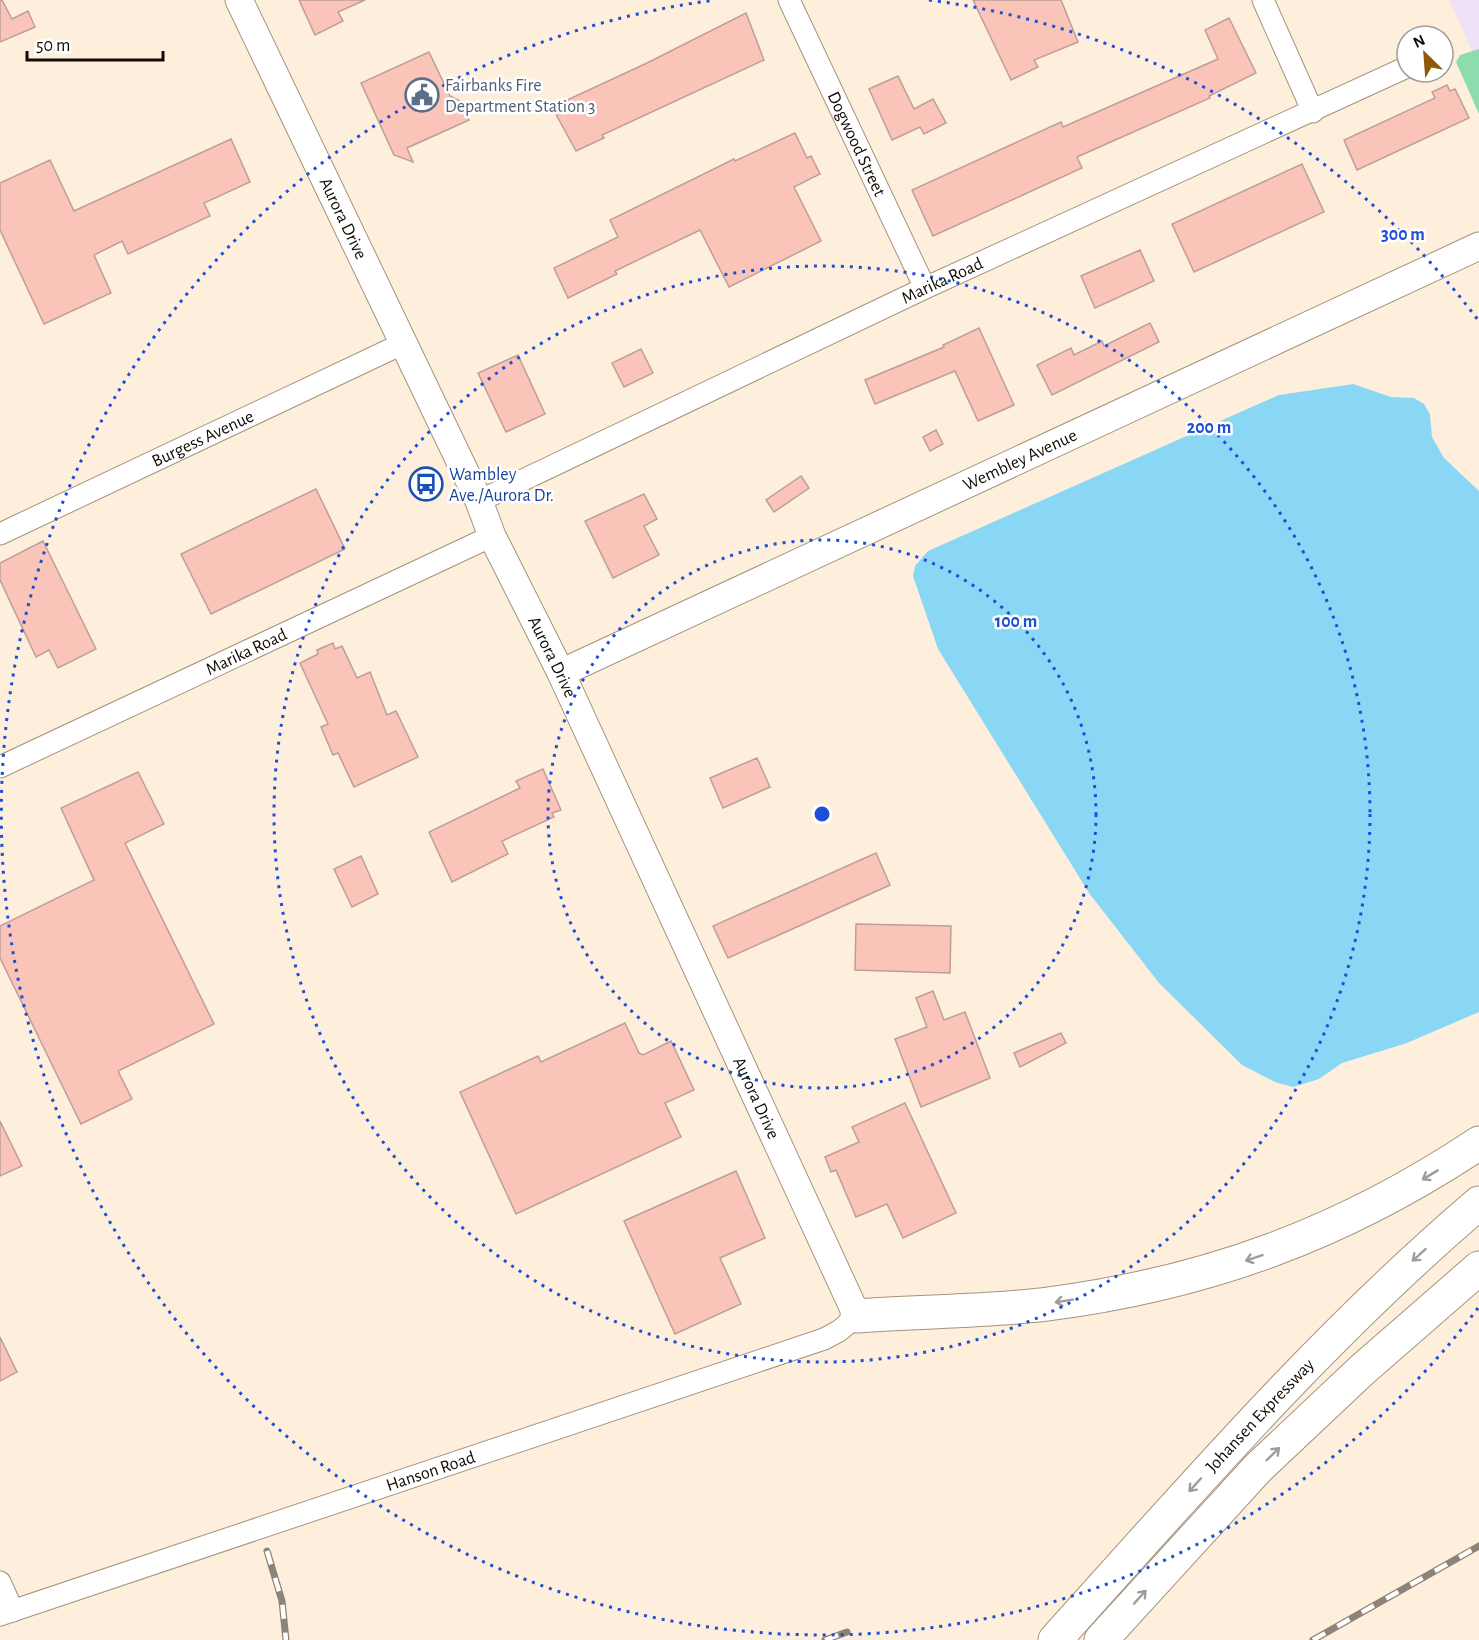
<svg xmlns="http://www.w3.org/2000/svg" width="1479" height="1640" font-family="'Alegreya Sans',sans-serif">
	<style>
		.education { fill: #efe2f6 }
		.green { fill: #8cddad }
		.water { fill: #8ad7f5 }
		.building { fill: #fbc4b9; stroke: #bd9e98; stroke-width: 1.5 }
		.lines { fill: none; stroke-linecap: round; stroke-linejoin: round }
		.minor-casing { stroke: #a4937d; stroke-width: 23 }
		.tertiary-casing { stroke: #a4937d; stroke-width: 29 }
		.trunk-casing { stroke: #a4937d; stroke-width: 35 }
		.minor { stroke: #fff; stroke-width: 21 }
		.tertiary { stroke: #fff; stroke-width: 27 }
		.trunk { stroke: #fff; stroke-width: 33 }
		.rail-casing { stroke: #8d8376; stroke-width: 7 }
		.rail { stroke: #fff; stroke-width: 4.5; stroke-dasharray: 14; stroke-linecap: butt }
		.oneway { stroke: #9f9d9b }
		.ring { fill: none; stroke: #1d4ed8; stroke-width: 3; stroke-dasharray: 3 6 }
		.labels { text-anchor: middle; stroke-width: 5; stroke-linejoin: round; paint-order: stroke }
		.service-label { font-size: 18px; fill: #4e5e75; stroke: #fff; text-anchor: start }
		.street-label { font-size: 18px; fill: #100b04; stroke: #fff }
		.transit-label { font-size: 18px; fill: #164399; stroke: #fff; text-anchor: start }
		.centre { fill: #1d4ed8; stroke: #fff; stroke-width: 3 }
		.ring-label { font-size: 18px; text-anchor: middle; font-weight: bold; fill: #1d4ed8; stroke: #fff; stroke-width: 5; stroke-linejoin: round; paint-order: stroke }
	</style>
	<rect width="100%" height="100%" fill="#feefdc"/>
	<polygon class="education" points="1449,0 1479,0 1479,68 1457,17"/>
	<polygon class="green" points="1479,49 1479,114 1456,62 1460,55"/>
	<polygon class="water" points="1353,384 1391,397 1414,398 1424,404 1430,414 1432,437 1444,458 1479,491 1479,1012 1407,1043 1342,1063 1319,1079 1293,1087 1275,1082 1242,1065 1159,983 1089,893 938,649 913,576 915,566 928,551 1279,395"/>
	<g class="building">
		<polygon points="0,0 2,0 12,19 28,11 35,27 0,42"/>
		<polygon points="299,0 365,0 338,12 343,21 315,35"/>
		<polygon points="973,0 1061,0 1078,42 1034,60 1038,67 1011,80"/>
		<polygon points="746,13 764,60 602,135 604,138 576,151 552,107 647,63"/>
		<polygon points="1229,18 1256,73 1209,96 1210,98 1077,157 1082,168 933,236 912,190 1061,122 1063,127 1218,59 1205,30"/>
		<polygon points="429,52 450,96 462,102 469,120 407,148 413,162 394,155 361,83"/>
		<polygon points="898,76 914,109 933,99 946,123 924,134 920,127 892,140 869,89"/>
		<polygon points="1447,85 1450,91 1455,89 1469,118 1357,170 1344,140 1435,98 1432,92"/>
		<polygon points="795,133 807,158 811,156 820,174 794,187 821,241 729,287 700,230 615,271 617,274 568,298 554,268 618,237 610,220 734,159 735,161"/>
		<polygon points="231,139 250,182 204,203 210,216 128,254 122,241 94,255 111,293 44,324 0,230 0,183 50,160 74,211"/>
		<polygon points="1302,164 1324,212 1194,272 1172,224"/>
		<polygon points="1140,250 1154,281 1095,308 1081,276"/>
		<polygon points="1150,323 1159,342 1052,395 1037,365 1071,348 1074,355 1102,341 1104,346"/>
		<polygon points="979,328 1014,405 978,421 955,371 875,404 865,380 944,347 943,345"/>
		<polygon points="641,349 653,373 624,387 612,363"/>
		<polygon points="518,355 545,414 506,432 478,373"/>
		<polygon points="936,430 943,444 930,451 923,437"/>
		<polygon points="801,476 809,488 774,512 766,500"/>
		<polygon points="316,489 345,549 211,614 181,554"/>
		<polygon points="644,494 657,519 644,526 659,555 613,578 585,521"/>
		<polygon points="43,541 96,649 58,668 49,650 36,657 0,580 0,563"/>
		<polygon points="333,643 335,649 342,646 357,678 370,672 387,715 396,711 418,757 354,787 338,753 333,755 321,727 328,724 300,663 318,654 317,650"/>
		<polygon points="757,758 770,787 723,808 710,778"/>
		<polygon points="543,769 561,810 552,813 554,817 502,841 508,854 452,882 429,832 520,788 516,781"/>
		<polygon points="138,772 164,824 125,843 214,1024 118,1071 132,1099 81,1124 0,958 0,926 94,880 61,808"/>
		<polygon points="876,853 890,885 728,958 713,926"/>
		<polygon points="361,856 378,894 352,907 334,869"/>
		<polygon points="856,924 951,926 950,973 855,970"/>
		<polygon points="933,991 944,1020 965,1012 990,1078 921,1107 895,1039 927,1027 916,998"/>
		<polygon points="625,1023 639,1053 643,1055 671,1041 694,1090 665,1103 681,1137 516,1214 460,1092 538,1056 541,1062"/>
		<polygon points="1061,1033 1066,1043 1020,1067 1014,1053"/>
		<polygon points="905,1103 956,1213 903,1238 887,1204 856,1217 836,1170 831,1172 825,1157 859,1142 852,1127"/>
		<polygon points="0,1121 22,1166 0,1176"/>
		<polygon points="736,1171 765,1238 720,1258 741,1304 675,1334 624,1221"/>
		<polygon points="0,1337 17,1372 0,1381"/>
	</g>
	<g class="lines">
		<defs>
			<g id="minor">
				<path id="s1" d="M789,0L925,288"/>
				<polyline points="1263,0 1313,112"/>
				<path id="s2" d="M479,501L925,288L1407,67"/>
				<path id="s3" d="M0,534L404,343"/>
				<path id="s4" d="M0,767L492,536"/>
				<polyline points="0,1582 13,1611"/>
				<path id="s5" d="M0,1615L824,1339L839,1331L857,1316"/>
			</g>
			<g id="tertiary">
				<path id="s6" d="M239,0L479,501L492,536L561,673L857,1316"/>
				<path id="s7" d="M561,673L1479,246"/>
			</g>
			<g id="trunk">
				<path d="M857,1316C921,1311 985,1312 1048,1304C1209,1283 1344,1233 1479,1143"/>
				<path id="s8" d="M1055,1640C1191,1489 1324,1335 1479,1203"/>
				<polyline points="1101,1640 1258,1468 1362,1370 1479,1268"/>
			</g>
		</defs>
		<use href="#minor" class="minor-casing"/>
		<use href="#tertiary" class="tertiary-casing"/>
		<use href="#trunk" class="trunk-casing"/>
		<use href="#minor" class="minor"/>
		<use href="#tertiary" class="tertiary"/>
		<use href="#trunk" class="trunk"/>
		<defs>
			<g id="rail">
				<polyline points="267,1551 282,1601 286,1640"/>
				<polyline points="825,1640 847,1632"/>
				<polyline points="1313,1640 1479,1546"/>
			</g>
		</defs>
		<use href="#rail" class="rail-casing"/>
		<use href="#rail" class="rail"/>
	</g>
	<defs><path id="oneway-shaft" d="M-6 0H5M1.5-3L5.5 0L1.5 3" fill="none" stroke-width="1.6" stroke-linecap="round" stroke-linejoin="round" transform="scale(1.5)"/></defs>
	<g class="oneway">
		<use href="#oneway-shaft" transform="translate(1430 1175) rotate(149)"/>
		<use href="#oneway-shaft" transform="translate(1419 1255) rotate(138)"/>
		<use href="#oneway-shaft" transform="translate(1254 1258) rotate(161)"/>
		<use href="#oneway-shaft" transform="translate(1064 1301) rotate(171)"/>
		<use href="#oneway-shaft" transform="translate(1273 1454) rotate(-44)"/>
		<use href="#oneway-shaft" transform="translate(1195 1485) rotate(132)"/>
		<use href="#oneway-shaft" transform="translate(1140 1597) rotate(-48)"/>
	</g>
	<g class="ring">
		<circle cx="822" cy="814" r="274"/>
		<circle cx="822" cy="814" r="548"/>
		<path d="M1478 1308A821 821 0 1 1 715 0M929 0A821 821 0 0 1 1478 320"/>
	</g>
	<defs>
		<symbol id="civic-ring" viewBox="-11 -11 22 22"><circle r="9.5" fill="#fff" stroke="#5c6f8a" stroke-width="1.5"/><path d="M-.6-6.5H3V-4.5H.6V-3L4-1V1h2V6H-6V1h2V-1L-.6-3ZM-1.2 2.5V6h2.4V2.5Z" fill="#5c6f8a"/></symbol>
		<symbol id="bus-ring" viewBox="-11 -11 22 22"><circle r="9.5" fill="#fff" stroke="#1a4fb4" stroke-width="1.5"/><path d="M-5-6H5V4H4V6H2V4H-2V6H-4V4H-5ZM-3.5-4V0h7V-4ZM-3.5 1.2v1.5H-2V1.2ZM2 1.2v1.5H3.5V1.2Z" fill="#1a4fb4"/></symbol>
	</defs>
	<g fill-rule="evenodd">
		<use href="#civic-ring" x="403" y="76" width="38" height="38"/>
		<use href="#bus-ring" x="407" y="465" width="38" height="38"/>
	</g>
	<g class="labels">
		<g class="service-label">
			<text x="445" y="91">Fairbanks Fire<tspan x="445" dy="21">Department Station 3</tspan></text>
		</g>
		<g class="street-label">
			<text dy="6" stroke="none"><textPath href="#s1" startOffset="159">Dogwood Street</textPath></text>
			<text dy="6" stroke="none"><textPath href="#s6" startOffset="242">Aurora Drive</textPath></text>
			<text dy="6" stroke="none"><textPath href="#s2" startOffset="513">Marika Road</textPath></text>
			<text dy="6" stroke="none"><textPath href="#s3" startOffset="224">Burgess Avenue</textPath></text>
			<text dy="6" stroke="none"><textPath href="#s7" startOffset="506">Wembley Avenue</textPath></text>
			<text dy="6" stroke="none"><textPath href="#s4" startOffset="272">Marika Road</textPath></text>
			<text dy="6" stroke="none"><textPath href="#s6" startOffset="728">Aurora Drive</textPath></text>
			<text dy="6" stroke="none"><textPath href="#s6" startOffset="1214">Aurora Drive</textPath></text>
			<text dy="6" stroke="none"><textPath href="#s8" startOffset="304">Johansen Expressway</textPath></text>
			<text dy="6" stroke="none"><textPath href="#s5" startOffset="454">Hanson Road</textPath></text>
		</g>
		<g class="transit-label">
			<text x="449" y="480">Wambley<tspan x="449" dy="21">Ave./Aurora Dr.</tspan></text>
		</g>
	</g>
	<circle cx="822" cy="814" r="9" class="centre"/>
	<g class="ring-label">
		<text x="1403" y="240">300 m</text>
		<text x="1209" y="433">200 m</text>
		<text x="1016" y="627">100 m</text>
	</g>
	<g transform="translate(1425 54) rotate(335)"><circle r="28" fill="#ffffff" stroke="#9f9d9b" stroke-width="1.5"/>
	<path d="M0-4.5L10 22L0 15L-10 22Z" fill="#8d5a07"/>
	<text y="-9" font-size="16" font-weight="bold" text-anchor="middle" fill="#100b04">N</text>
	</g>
	<path d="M27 51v9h136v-9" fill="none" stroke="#100b04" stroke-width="3"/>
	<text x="36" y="51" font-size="18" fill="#100b04" stroke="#ffffff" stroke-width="4.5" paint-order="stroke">50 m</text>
</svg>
